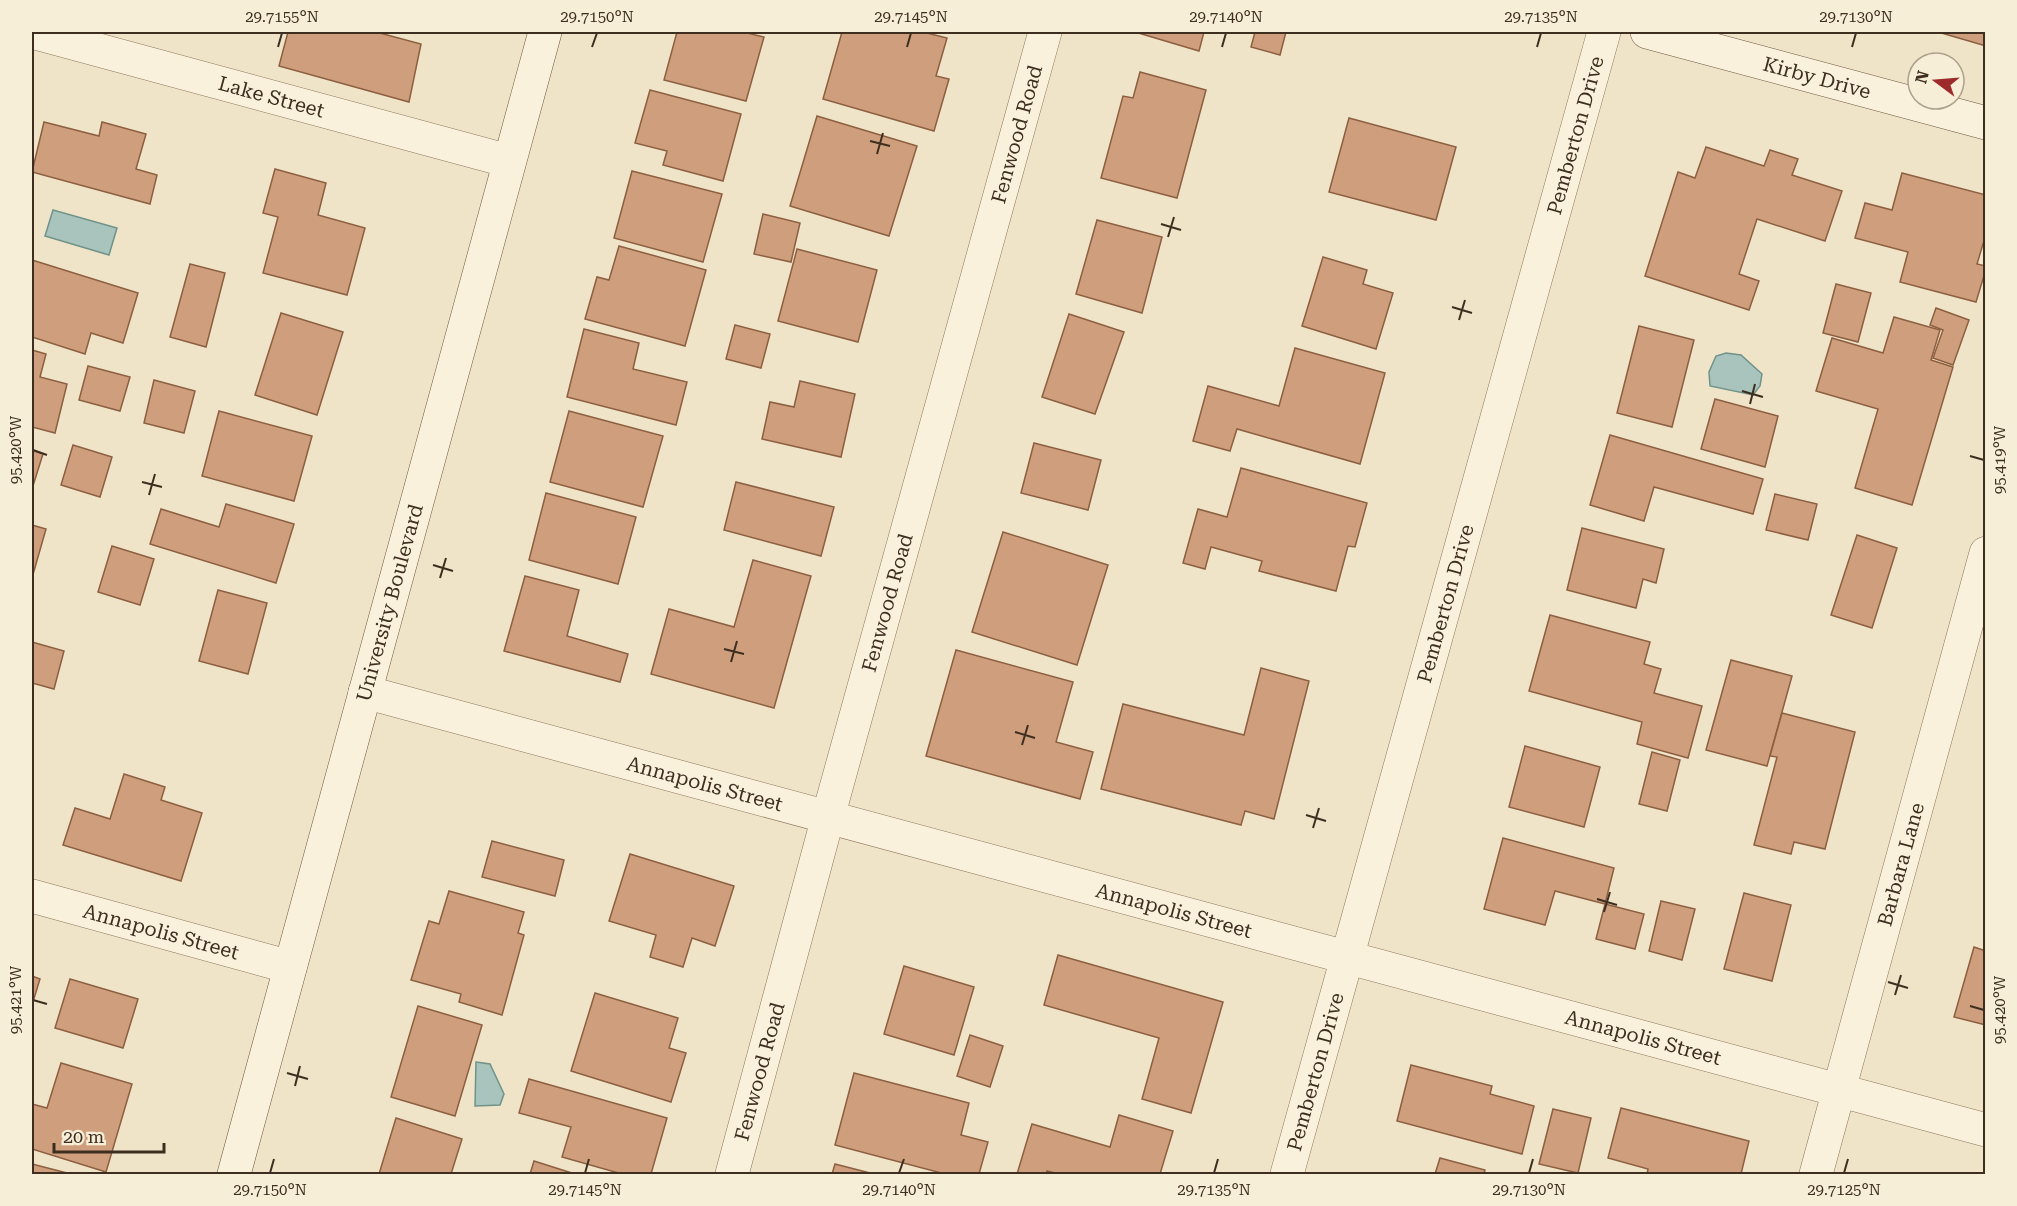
<svg xmlns="http://www.w3.org/2000/svg" width="2017" height="1206" font-family="'Roboto Serif',serif">
	<style>
		.water { fill: #a9c4bc; stroke: #6f938a; stroke-width: 1.5 }
		.building { fill: #cf9f7d; stroke: #8d5f41; stroke-width: 1.5 }
		.lines { fill: none; stroke-linecap: round; stroke-linejoin: round }
		.street-casing { stroke: #8d765c; stroke-width: 34 }
		.secondary-casing { stroke: #6f573f; stroke-width: 34 }
		.street { stroke: #faf1dc; stroke-width: 33 }
		.secondary { stroke: #faf1dc; stroke-width: 33 }
		.ticks { fill: none; stroke: #3d2e20; stroke-width: 2 }
		.labels { text-anchor: middle; stroke-width: 4.5; stroke-linejoin: round; paint-order: stroke }
		.street-label { font-size: 20px; fill: #3d2e20; stroke: #f7eed8 }
		.neatline { fill: none; stroke: #3d2e20; stroke-width: 2 }
		.ticks-label { font-size: 15px; text-anchor: middle; fill: #3d2e20 }
	</style>
	<rect width="100%" height="100%" fill="#f0e4c8"/>
	<g class="water">
		<polygon points="53,210 117,228 109,255 45,236"/>
		<polygon points="1726,353 1741,355 1762,374 1760,386 1753,395 1710,386 1709,372 1716,356"/>
		<polygon points="476,1062 490,1064 504,1094 500,1105 475,1106"/>
	</g>
	<g class="building">
		<polygon points="288,32 376,32 421,44 409,102 279,66"/>
		<polygon points="677,32 743,32 764,37 746,101 664,80"/>
		<polygon points="842,32 923,32 947,38 936,76 949,79 934,131 823,99"/>
		<polygon points="1135,32 1204,32 1199,51"/>
		<polygon points="1255,32 1286,32 1280,55 1251,47"/>
		<polygon points="1938,32 1986,32 1986,46"/>
		<polygon points="1140,72 1206,90 1177,198 1101,178 1123,96 1133,98"/>
		<polygon points="650,90 741,114 723,181 663,165 667,151 635,143"/>
		<polygon points="817,116 917,146 889,236 790,206"/>
		<polygon points="1349,118 1456,147 1436,220 1329,192"/>
		<polygon points="44,122 99,136 102,122 146,134 136,169 157,175 150,204 32,172"/>
		<polygon points="1706,147 1764,166 1770,150 1798,159 1792,175 1842,191 1825,241 1757,219 1739,274 1759,281 1749,310 1645,276 1678,172 1695,178"/>
		<polygon points="275,169 326,183 318,215 365,228 347,295 263,273 278,217 263,213"/>
		<polygon points="632,171 722,194 703,262 614,238"/>
		<polygon points="1902,173 1986,195 1986,234 1977,264 1986,266 1986,269 1976,302 1900,282 1908,252 1855,238 1865,203 1892,210"/>
		<polygon points="763,214 800,223 791,262 754,254"/>
		<polygon points="1097,220 1162,237 1142,313 1076,294"/>
		<polygon points="619,246 706,270 685,346 585,319 597,277 609,280"/>
		<polygon points="797,249 877,270 858,342 778,321"/>
		<polygon points="1323,257 1367,270 1363,284 1393,293 1376,349 1302,326"/>
		<polygon points="32,260 138,293 123,343 91,333 85,354 32,337"/>
		<polygon points="190,264 225,273 206,347 170,337"/>
		<polygon points="1836,284 1871,293 1858,342 1823,333"/>
		<polygon points="1936,308 1969,320 1953,365 1933,358 1943,330 1930,325"/>
		<polygon points="281,313 343,332 317,415 255,395"/>
		<polygon points="1069,314 1124,332 1095,414 1042,397"/>
		<polygon points="1894,317 1940,330 1931,360 1953,367 1912,505 1855,488 1878,409 1816,391 1832,338 1883,353"/>
		<polygon points="735,325 770,334 761,368 726,359"/>
		<polygon points="1639,326 1694,340 1672,427 1617,413"/>
		<polygon points="584,329 639,343 633,369 687,382 676,425 567,397"/>
		<polygon points="1295,348 1385,373 1360,464 1237,429 1230,451 1193,441 1208,386 1279,406"/>
		<polygon points="32,350 46,354 40,377 67,384 55,433 32,427"/>
		<polygon points="88,366 130,377 120,411 79,400"/>
		<polygon points="154,380 195,391 184,433 144,423"/>
		<polygon points="800,381 855,394 841,457 762,439 770,402 794,407"/>
		<polygon points="1715,399 1778,416 1765,467 1701,449"/>
		<polygon points="219,411 312,436 294,501 202,476"/>
		<polygon points="569,411 663,436 643,507 550,482"/>
		<polygon points="1610,435 1763,479 1753,514 1654,487 1644,521 1590,505"/>
		<polygon points="1034,443 1101,460 1088,510 1021,493"/>
		<polygon points="73,445 112,457 100,497 61,485"/>
		<polygon points="32,450 43,454 32,489"/>
		<polygon points="1241,468 1367,503 1355,547 1348,546 1336,591 1259,571 1262,561 1211,547 1205,569 1183,563 1198,509 1227,517"/>
		<polygon points="736,482 834,507 821,556 724,530"/>
		<polygon points="546,493 636,517 618,584 529,560"/>
		<polygon points="1775,494 1817,504 1808,540 1766,530"/>
		<polygon points="226,504 294,524 276,583 150,544 161,509 219,527"/>
		<polygon points="32,525 46,529 32,578"/>
		<polygon points="1582,528 1664,549 1656,583 1643,579 1636,608 1567,590"/>
		<polygon points="1003,532 1108,565 1077,665 972,632"/>
		<polygon points="1857,535 1897,548 1872,628 1831,615"/>
		<polygon points="112,546 154,559 140,605 98,592"/>
		<polygon points="753,560 811,576 774,708 651,674 669,609 734,627"/>
		<polygon points="525,576 579,590 567,636 628,654 620,682 504,651"/>
		<polygon points="218,590 267,603 248,674 199,661"/>
		<polygon points="1550,615 1650,642 1644,664 1661,669 1654,693 1702,706 1688,758 1637,744 1642,722 1529,691"/>
		<polygon points="32,642 64,651 54,689 32,683"/>
		<polygon points="956,650 1073,682 1056,742 1093,752 1080,799 926,756"/>
		<polygon points="1731,660 1792,676 1767,766 1706,750"/>
		<polygon points="1261,668 1309,681 1274,819 1245,811 1241,825 1101,789 1123,704 1244,735"/>
		<polygon points="1782,713 1855,732 1825,849 1794,842 1791,854 1754,845 1777,757 1770,756"/>
		<polygon points="1525,746 1600,767 1584,827 1509,807"/>
		<polygon points="1652,752 1680,760 1667,811 1639,804"/>
		<polygon points="124,774 165,787 161,800 202,813 181,881 63,845 75,808 110,819"/>
		<polygon points="1503,838 1614,868 1605,904 1644,914 1635,949 1596,939 1605,904 1555,891 1545,925 1484,909"/>
		<polygon points="492,841 564,860 555,896 482,877"/>
		<polygon points="630,854 734,886 715,946 692,938 683,967 650,957 656,935 609,921"/>
		<polygon points="449,891 524,912 518,933 524,935 502,1015 459,1002 461,994 411,980 429,921 439,924"/>
		<polygon points="1744,893 1791,905 1772,981 1724,969"/>
		<polygon points="1661,901 1695,909 1682,960 1649,951"/>
		<polygon points="1974,947 1986,951 1986,1025 1954,1017"/>
		<polygon points="1058,955 1223,1002 1191,1113 1142,1099 1159,1038 1044,1005"/>
		<polygon points="904,966 974,987 954,1055 884,1034"/>
		<polygon points="32,976 40,979 32,1005"/>
		<polygon points="70,979 138,999 123,1048 55,1028"/>
		<polygon points="595,993 678,1018 669,1048 686,1053 671,1102 571,1071"/>
		<polygon points="418,1006 482,1025 455,1116 391,1097"/>
		<polygon points="970,1035 1003,1046 990,1087 957,1076"/>
		<polygon points="61,1063 132,1084 106,1172 32,1149 32,1104 47,1108"/>
		<polygon points="1411,1065 1492,1086 1490,1094 1534,1106 1522,1154 1397,1121"/>
		<polygon points="854,1073 969,1103 961,1135 988,1142 979,1174 945,1174 835,1145"/>
		<polygon points="529,1079 667,1118 651,1174 622,1174 562,1157 571,1127 519,1113"/>
		<polygon points="1621,1108 1749,1141 1741,1174 1647,1174 1648,1169 1608,1158"/>
		<polygon points="1553,1109 1591,1118 1578,1173 1539,1164"/>
		<polygon points="1119,1115 1173,1131 1160,1174 1059,1174 1047,1171 1046,1174 1017,1174 1032,1124 1110,1147"/>
		<polygon points="396,1118 462,1139 451,1174 379,1174"/>
		<polygon points="1440,1158 1485,1170 1484,1174 1435,1174"/>
		<polygon points="534,1161 575,1174 530,1174"/>
		<polygon points="32,1164 71,1174 32,1174"/>
		<polygon points="835,1164 874,1174 832,1174"/>
	</g>
	<g class="lines">
		<defs>
			<g id="street">
				<path id="s1" d="M32,32L509,161"/>
				<path id="s2" d="M365,692L1986,1130"/>
				<path id="s3" d="M32,896L290,967"/>
				<path id="s4" d="M732,1174L828,817L1045,32"/>
				<path id="s5" d="M1287,1174L1604,32"/>
				<path id="s6" d="M1816,1174L1986,553"/>
			</g>
			<g id="secondary">
				<path id="s7" d="M1647,32L1986,123"/>
				<path id="s8" d="M234,1174L545,32"/>
			</g>
		</defs>
		<use href="#street" class="street-casing"/>
		<use href="#secondary" class="secondary-casing"/>
		<use href="#street" class="street"/>
		<use href="#secondary" class="secondary"/>
	</g>
	<path class="ticks" d="M278,47L282,33M592,47L597,33M907,47L911,33M1222,47L1226,33M1537,47L1541,33M1852,47L1856,33M870,141L890,146M877,154L883,133M1161,224L1181,230M1168,237L1174,217M1452,307L1472,313M1459,320L1465,300M1742,391L1763,397M1750,404L1755,384M33,450L47,455M1970,456L1984,460M142,482L162,487M149,495L155,474M433,565L453,571M440,578L446,558M724,649L744,654M731,662L737,641M1015,732L1035,738M1022,745L1028,725M1306,815L1326,821M1313,828L1319,808M1597,899L1617,905M1604,912L1610,892M1888,982L1908,988M1895,995L1901,975M33,1000L47,1004M1970,1006L1984,1010M287,1073L308,1079M295,1086L300,1066M270,1173L274,1159M585,1173L589,1159M899,1173L904,1159M1214,1173L1218,1159M1529,1173L1533,1159M1844,1173L1848,1159"/>
	<g class="labels">
		<g class="street-label">
			<text dy="7" stroke="none"><textPath href="#s7" startOffset="176">Kirby Drive</textPath></text>
			<text dy="7" stroke="none"><textPath href="#s1" startOffset="248">Lake Street</textPath></text>
			<text dy="7" stroke="none"><textPath href="#s4" startOffset="1078">Fenwood Road</textPath></text>
			<text dy="7" stroke="none"><textPath href="#s5" startOffset="1078">Pemberton Drive</textPath></text>
			<text dy="7" stroke="none"><textPath href="#s8" startOffset="592">University Boulevard</textPath></text>
			<text dy="7" stroke="none"><textPath href="#s4" startOffset="592">Fenwood Road</textPath></text>
			<text dy="7" stroke="none"><textPath href="#s5" startOffset="592">Pemberton Drive</textPath></text>
			<text dy="7" stroke="none"><textPath href="#s2" startOffset="352">Annapolis Street</textPath></text>
			<text dy="7" stroke="none"><textPath href="#s6" startOffset="321">Barbara Lane</textPath></text>
			<text dy="7" stroke="none"><textPath href="#s2" startOffset="838">Annapolis Street</textPath></text>
			<text dy="7" stroke="none"><textPath href="#s3" startOffset="134">Annapolis Street</textPath></text>
			<text dy="7" stroke="none"><textPath href="#s2" startOffset="1324">Annapolis Street</textPath></text>
			<text dy="7" stroke="none"><textPath href="#s5" startOffset="106">Pemberton Drive</textPath></text>
			<text dy="7" stroke="none"><textPath href="#s4" startOffset="106">Fenwood Road</textPath></text>
		</g>
	</g>
	<rect width="2017" height="1206" fill="none" stroke="#f7eed8" stroke-width="66"/>
	<g transform="translate(1936 81) rotate(286)"><circle r="28" fill="#f7eed8" stroke="#ada18e" stroke-width="1.5"/>
	<path d="M0-4.5L10 22L0 15L-10 22Z" fill="#9e2a2b"/>
	<text y="-9" font-size="16" font-weight="bold" text-anchor="middle" fill="#3d2e20">N</text>
	</g>
	<path d="M54 1143v9h110v-9" fill="none" stroke="#3d2e20" stroke-width="3"/>
	<text x="63" y="1143" font-size="18" fill="#3d2e20" stroke="#f7eed8" stroke-width="4.5" paint-order="stroke">20 m</text>
	<rect x="33" y="33" width="1951" height="1140" class="neatline"/>
	<g class="ticks-label">
		<text x="282" y="22">29.7155°N</text>
		<text x="597" y="22">29.7150°N</text>
		<text x="911" y="22">29.7145°N</text>
		<text x="1226" y="22">29.7140°N</text>
		<text x="1541" y="22">29.7135°N</text>
		<text x="1856" y="22">29.7130°N</text>
		<text transform="translate(16 450) rotate(-90)" y="5">95.420°W</text>
		<text transform="translate(2000 460) rotate(-90)" y="5">95.419°W</text>
		<text transform="translate(16 1000) rotate(-90)" y="5">95.421°W</text>
		<text transform="translate(2000 1010) rotate(-90)" y="5">95.420°W</text>
		<text x="270" y="1195">29.7150°N</text>
		<text x="585" y="1195">29.7145°N</text>
		<text x="899" y="1195">29.7140°N</text>
		<text x="1214" y="1195">29.7135°N</text>
		<text x="1529" y="1195">29.7130°N</text>
		<text x="1844" y="1195">29.7125°N</text>
	</g>
</svg>
